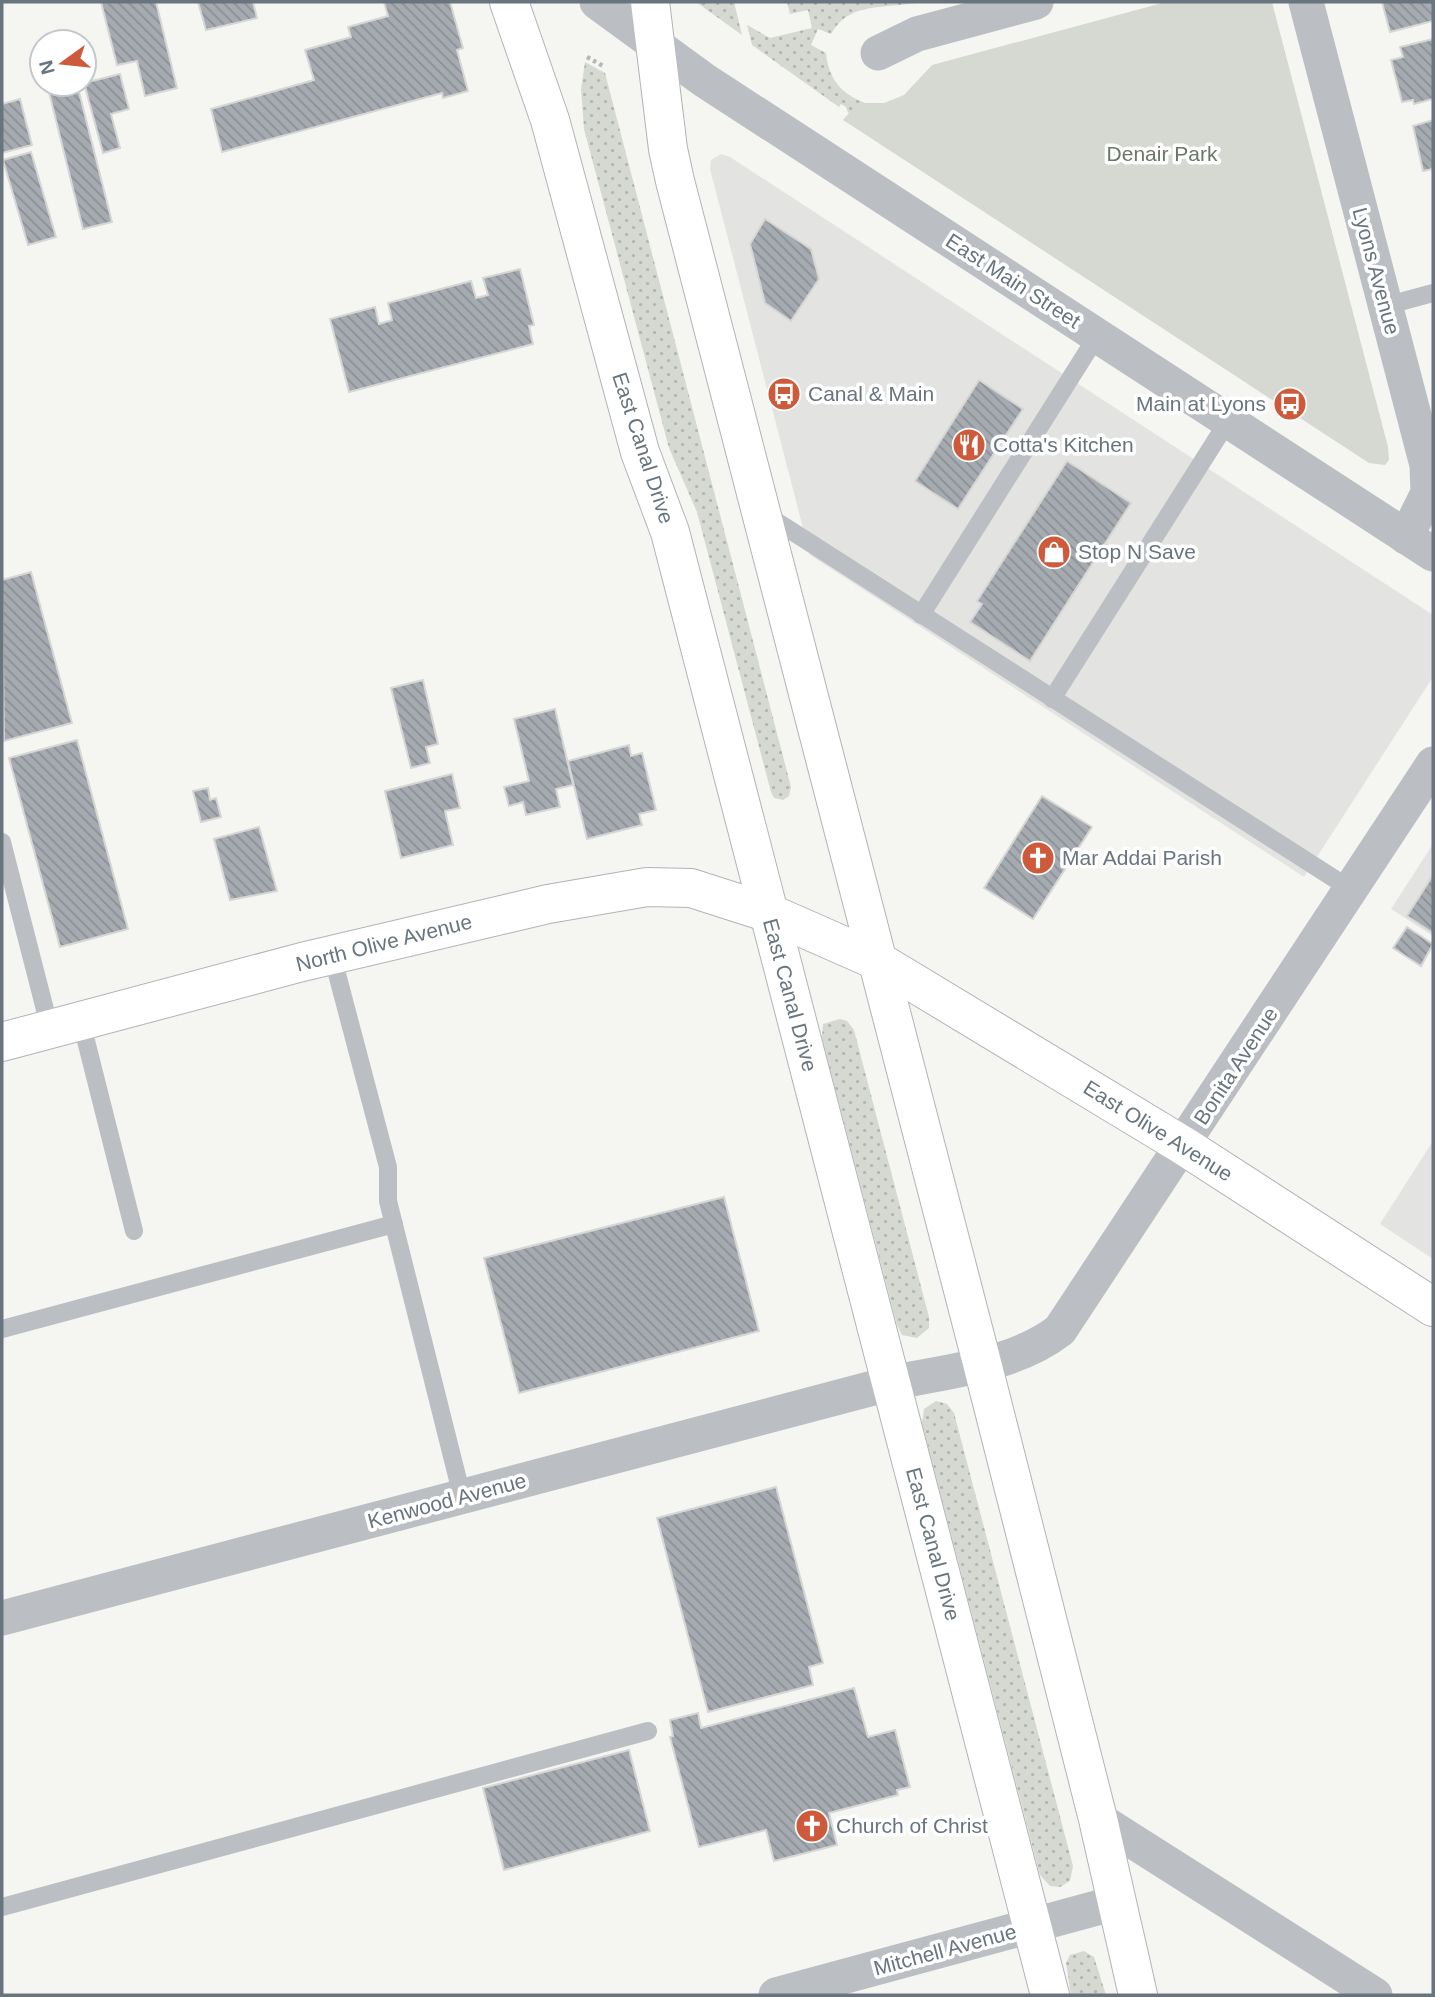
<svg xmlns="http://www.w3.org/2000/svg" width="1435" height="1997" font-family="Helvetica,sans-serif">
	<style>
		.built { fill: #e3e4e2 }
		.grass { fill: url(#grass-dots) }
		.green { fill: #d5d9d2 }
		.building { fill: url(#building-back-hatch); stroke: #d6d6d5; stroke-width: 2 }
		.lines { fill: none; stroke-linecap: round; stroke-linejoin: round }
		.secondary-casing { stroke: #b0b4b8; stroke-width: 40 }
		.path { stroke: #b5b8ba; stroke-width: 4.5; stroke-dasharray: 3.5 3.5; stroke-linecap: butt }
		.lane { stroke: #bbbec2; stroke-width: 18 }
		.street { stroke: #bbbec2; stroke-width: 35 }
		.secondary { stroke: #fff; stroke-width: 38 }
		.labels { text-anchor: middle; stroke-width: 7; stroke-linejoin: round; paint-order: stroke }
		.park-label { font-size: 21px; fill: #6a7766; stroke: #fff }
		.street-label { font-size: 21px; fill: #68757f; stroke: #fff }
		.poi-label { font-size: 21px; fill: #68757f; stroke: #fff; text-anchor: start }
	</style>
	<defs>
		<pattern id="grass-dots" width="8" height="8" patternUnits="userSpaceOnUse" patternTransform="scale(1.75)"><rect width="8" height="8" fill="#d5d9d2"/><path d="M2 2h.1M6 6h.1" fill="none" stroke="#b1b5b0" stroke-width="1.8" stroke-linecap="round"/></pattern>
		<pattern id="building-back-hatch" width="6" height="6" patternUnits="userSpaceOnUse" patternTransform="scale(1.75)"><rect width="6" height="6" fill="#a5abb0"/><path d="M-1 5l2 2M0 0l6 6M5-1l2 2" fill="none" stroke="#8a9094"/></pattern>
	</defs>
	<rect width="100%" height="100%" fill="#f5f5f2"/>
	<g class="built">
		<polygon points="721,154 730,157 1433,615 1433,677 1304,877 810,555 710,169 711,160"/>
		<polygon points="1433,844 1433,936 1391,909"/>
		<polygon points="1433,1141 1433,1259 1380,1224"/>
	</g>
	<g class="grass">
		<polygon points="696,2 734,2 742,35"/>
		<path d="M787,2H919C886,10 850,0 831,34L818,29L811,45L826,53C829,79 840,93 865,103L848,113L846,107L841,104L839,107L752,45L747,25L770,38L812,28L808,10L790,14Z"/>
		<polygon points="585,62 605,73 791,787 789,796 783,800 774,798 771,792 697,512 669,448 584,129 581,89"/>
		<polygon points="840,1019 847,1021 854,1030 929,1317 929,1328 917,1338 902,1335 897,1325 822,1038 823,1024"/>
		<polygon points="936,1401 947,1404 954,1413 1073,1866 1070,1881 1060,1887 1050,1886 1040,1875 922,1423 924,1409"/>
		<polygon points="1084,1951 1094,1957 1106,1995 1071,1995 1066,1963 1070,1955"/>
	</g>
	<polygon class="green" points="1166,2 1272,2 1388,447 1389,460 1385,465 1369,463 843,120 854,107 865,103 884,103 904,95 932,65"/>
	<g class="building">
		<polygon points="101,2 156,2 177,88 145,96 137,61 117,65"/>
		<polygon points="198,2 253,2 257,18 206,30"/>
		<polygon points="384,2 450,2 463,48 457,50 468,91 443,98 442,93 222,152 211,109 314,80 305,50 351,37 348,27 388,16"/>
		<polygon points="1382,2 1433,2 1433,21 1390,32"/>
		<polygon points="1433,39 1433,99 1414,104 1413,100 1402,102 1391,60 1403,57 1400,47"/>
		<polygon points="120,74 129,109 111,114 120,148 103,153 84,83"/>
		<polygon points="47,84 77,84 112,222 83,229"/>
		<polygon points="20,99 32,145 2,153 2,104"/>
		<polygon points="1433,120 1433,174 1432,169 1423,171 1413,126"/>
		<polygon points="31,152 56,237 28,245 3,160"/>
		<polygon points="765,219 811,249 819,279 791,321 765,303 750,244"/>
		<polygon points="520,269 534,325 529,326 533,344 349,392 330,319 375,307 379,324 392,320 388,303 471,281 476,298 488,295 483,278"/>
		<polygon points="979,380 1023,409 958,509 915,481"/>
		<polygon points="1067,461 1131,503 1030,661 970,622 982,604 977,601"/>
		<polygon points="31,572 72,723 4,741 2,580"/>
		<polygon points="423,680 438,744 426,747 430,763 411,768 391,688"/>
		<polygon points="555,709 573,785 556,789 560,807 526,815 523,802 509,806 504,787 529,781 514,719"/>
		<polygon points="77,740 128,929 60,947 9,758"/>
		<polygon points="629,745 631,756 642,753 656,810 639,814 642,825 587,839 568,761"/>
		<polygon points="452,774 460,808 445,811 453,845 401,858 385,791"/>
		<polygon points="208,788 210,800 216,798 221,817 201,822 193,791"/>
		<polygon points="1042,796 1092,827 1033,919 984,888"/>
		<polygon points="259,827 277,891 230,900 214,839"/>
		<polygon points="1433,875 1433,933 1407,916"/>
		<polygon points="1407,927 1433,944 1421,966 1393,948"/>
		<polygon points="724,1197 759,1331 519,1393 484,1258"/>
		<polygon points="776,1487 823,1663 809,1667 813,1685 708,1712 657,1518"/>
		<polygon points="854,1688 868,1737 895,1730 910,1787 897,1790 898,1795 829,1813 837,1845 774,1861 766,1830 699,1847 670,1737 673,1736 670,1720 698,1713 701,1728"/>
		<polygon points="629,1750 650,1831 504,1870 483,1788"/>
	</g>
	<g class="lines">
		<defs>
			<g id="secondary">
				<polyline points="509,2 550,120 640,452 670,532 1050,1995"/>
				<polyline points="650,2 668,149 675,181 982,1363 1098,1819 1138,1995"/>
				<polyline points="2,1042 302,962 548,904 647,887 691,888 769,913 878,961 1184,1146 1433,1307"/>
			</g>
		</defs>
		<use href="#secondary" class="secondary-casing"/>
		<polyline class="path" points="587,57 603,66"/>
		<g class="lane">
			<polyline points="1385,306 1433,293"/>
			<polyline points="765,514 1352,890"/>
			<polyline points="921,615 1097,336"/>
			<polyline points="1052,699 1228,421"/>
			<polyline points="2,842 50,1029"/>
			<polyline points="332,955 388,1167 388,1201 462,1496"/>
			<polyline points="81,1021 134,1231"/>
			<polyline points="2,1329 394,1224"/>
			<polyline points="2,1907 648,1731"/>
		</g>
		<g class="street">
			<polyline points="597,2 704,80 1433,554"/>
			<polyline points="1306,2 1427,465 1428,493 1406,537"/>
			<polyline points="878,53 917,34 1036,2"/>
			<path d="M2,1618L892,1383C947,1371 1014,1366 1060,1330L1433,764"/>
			<polyline points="1098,1819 1375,1995"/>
			<polyline points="776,1995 1115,1903"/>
		</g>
		<use href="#secondary" class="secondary"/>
	</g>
	<defs>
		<symbol id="bus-disc" viewBox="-11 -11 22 22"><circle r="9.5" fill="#cc5a3b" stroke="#fff"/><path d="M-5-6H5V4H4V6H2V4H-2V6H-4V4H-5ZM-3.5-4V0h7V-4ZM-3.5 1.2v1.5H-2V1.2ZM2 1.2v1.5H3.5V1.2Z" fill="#fff"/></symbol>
		<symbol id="restaurant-disc" viewBox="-11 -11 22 22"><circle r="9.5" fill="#cc5a3b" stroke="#fff"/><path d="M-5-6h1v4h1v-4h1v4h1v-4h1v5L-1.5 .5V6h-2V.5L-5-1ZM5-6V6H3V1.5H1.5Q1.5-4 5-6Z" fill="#fff"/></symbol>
		<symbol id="shop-disc" viewBox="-11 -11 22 22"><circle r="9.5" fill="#cc5a3b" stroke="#fff"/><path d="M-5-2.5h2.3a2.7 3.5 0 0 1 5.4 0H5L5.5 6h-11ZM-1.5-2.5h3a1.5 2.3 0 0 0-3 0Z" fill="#fff"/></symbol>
		<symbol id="church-disc" viewBox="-11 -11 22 22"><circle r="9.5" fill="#cc5a3b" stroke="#fff"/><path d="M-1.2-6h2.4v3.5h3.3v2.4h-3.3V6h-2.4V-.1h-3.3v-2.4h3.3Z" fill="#fff"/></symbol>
	</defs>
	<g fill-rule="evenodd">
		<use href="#bus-disc" x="765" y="375" width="38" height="38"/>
		<use href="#bus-disc" x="1271" y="385" width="38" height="38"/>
		<use href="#restaurant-disc" x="950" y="426" width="38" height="38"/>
		<use href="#shop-disc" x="1035" y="533" width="38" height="38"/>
		<use href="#church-disc" x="1019" y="839" width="38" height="38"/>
		<use href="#church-disc" x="793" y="1807" width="38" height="38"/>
	</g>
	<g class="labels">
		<g class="park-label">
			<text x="1162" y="161">Denair Park</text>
		</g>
		<g class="street-label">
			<text transform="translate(1376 271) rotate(75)" y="7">Lyons Avenue</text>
			<text transform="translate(1013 281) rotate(33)" y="7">East Main Street</text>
			<text transform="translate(643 448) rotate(72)" y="7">East Canal Drive</text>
			<text transform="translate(384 943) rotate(-14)" y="7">North Olive Avenue</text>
			<text transform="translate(790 995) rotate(75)" y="7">East Canal Drive</text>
			<text transform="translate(1236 1066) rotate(-57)" y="7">Bonita Avenue</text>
			<text transform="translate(1158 1131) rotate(32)" y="7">East Olive Avenue</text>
			<text transform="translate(447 1501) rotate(-15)" y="7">Kenwood Avenue</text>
			<text transform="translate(933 1544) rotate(75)" y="7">East Canal Drive</text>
			<text transform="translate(945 1950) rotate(-15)" y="7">Mitchell Avenue</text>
		</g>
		<g class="poi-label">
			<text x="808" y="401">Canal &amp; Main</text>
			<text x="1266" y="411" text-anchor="end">Main at Lyons</text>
			<text x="993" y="452">Cotta's Kitchen</text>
			<text x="1078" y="559">Stop N Save</text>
			<text x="1062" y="865">Mar Addai Parish</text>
			<text x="836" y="1833">Church of Christ</text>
		</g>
	</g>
	<rect width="1435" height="1997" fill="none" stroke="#68757f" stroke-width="7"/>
	<g transform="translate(63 63) rotate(255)"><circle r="33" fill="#ffffff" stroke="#c3c8cc" stroke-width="2"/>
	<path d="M0-5L12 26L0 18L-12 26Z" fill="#cc5a3b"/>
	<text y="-10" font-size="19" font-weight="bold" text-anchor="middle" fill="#68757f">N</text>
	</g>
</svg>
